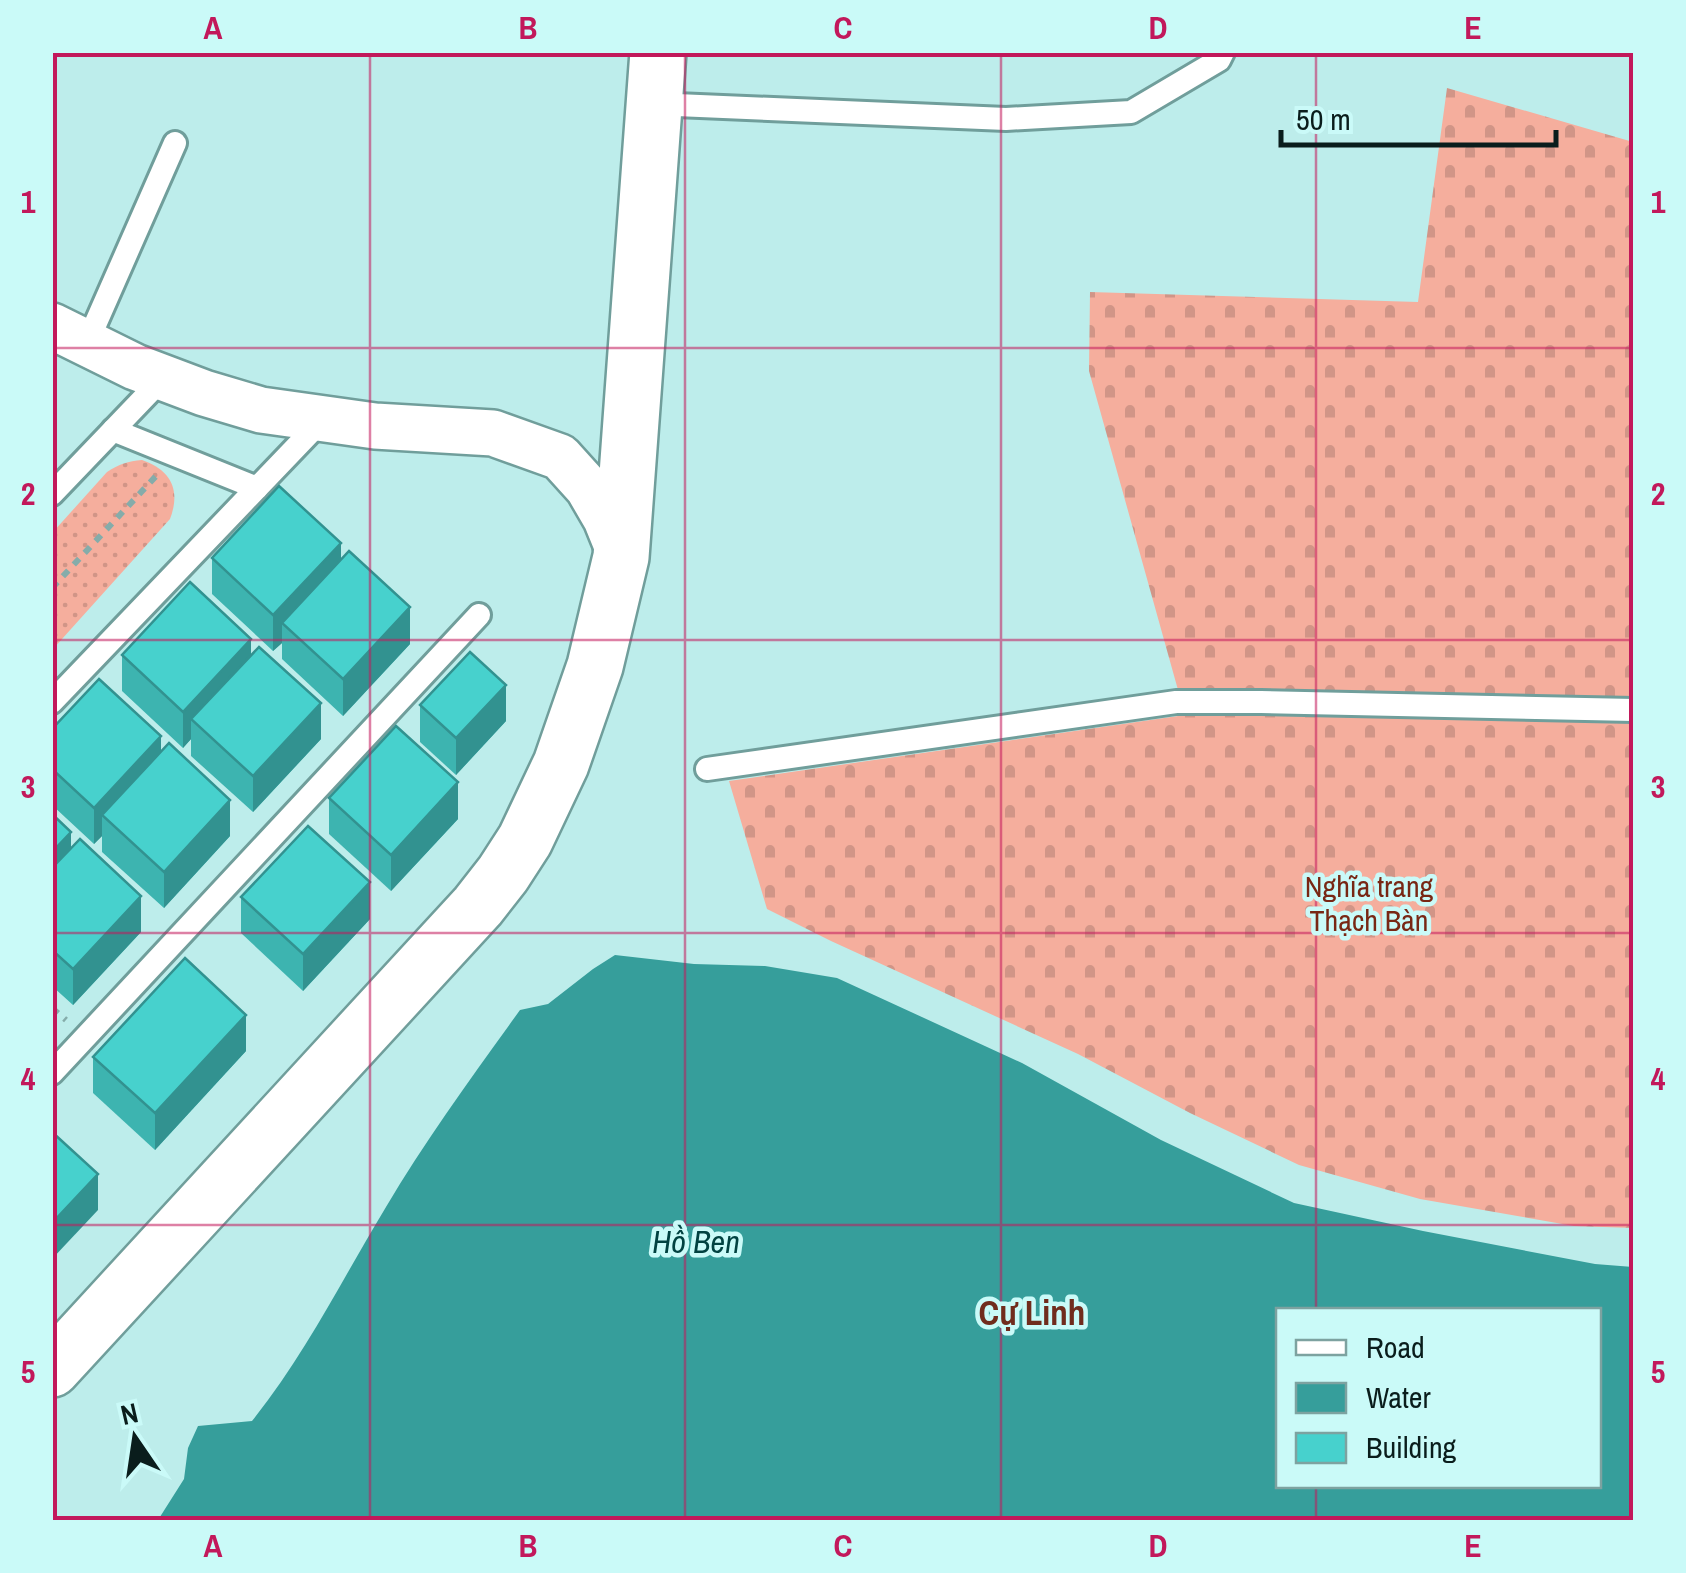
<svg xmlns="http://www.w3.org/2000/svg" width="1686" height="1573" font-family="'Archivo Narrow',sans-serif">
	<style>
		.cemetery { fill: url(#cemetery-stones) }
		.park { fill: url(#park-dots) }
		.water { fill: #369e9b; fill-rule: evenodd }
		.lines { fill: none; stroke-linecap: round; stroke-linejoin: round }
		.service-casing { stroke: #709e9b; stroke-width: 28 }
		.minor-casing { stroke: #709e9b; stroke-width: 50 }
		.tertiary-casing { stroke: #709e9b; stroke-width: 60 }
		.path { stroke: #85acaa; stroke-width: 6; stroke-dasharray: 8 8; stroke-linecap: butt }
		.service { stroke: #fff; stroke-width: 22 }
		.minor { stroke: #fff; stroke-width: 45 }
		.tertiary { stroke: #fff; stroke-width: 55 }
		.wall { fill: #3db4b0 }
		.shaded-wall { fill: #329290 }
		.building { fill: #47d1cd; stroke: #329290; stroke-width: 2.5 }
		.grid { fill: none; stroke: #c2185b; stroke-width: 2.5; stroke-opacity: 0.55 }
		.labels { text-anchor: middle; stroke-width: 9; stroke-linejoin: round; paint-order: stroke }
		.park-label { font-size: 30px; fill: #782714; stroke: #cafaf8 }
		.water-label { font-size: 32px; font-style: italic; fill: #014241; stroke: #cafaf8 }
		.quarter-label { font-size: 35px; font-weight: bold; fill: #702c1d; stroke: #cafaf8 }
		.neatline { fill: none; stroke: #c2185b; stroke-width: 4 }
		.grid-label { font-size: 32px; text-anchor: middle; font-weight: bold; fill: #c2185b }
	</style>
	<defs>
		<pattern id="cemetery-stones" width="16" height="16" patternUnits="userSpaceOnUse" patternTransform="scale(2.5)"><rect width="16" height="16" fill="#f5ae9d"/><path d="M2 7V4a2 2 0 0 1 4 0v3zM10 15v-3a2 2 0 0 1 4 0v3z" fill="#d19587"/></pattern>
		<pattern id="park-dots" width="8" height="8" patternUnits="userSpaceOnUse" patternTransform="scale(2.5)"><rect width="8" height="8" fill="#f5ae9d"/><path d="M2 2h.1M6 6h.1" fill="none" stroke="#d19587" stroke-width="1.8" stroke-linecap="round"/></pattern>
	</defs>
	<rect width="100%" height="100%" fill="#bdedeb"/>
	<polygon class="cemetery" points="1447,88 1633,142 1633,1228 1574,1226 1420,1199 1299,1165 1190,1113 1078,1054 831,941 767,909 729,781 1185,715 1089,371 1090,292 1418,302"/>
	<path class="park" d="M142,460C171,470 181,490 170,519L53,649V532L107,472C119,464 128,461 142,460Z"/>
	<path class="water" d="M615,955L694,964L765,966L837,978L1022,1063L1161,1140L1294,1203L1423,1231L1595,1264L1633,1267V1520H158L184,1479L188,1448L198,1426L252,1421C307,1352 341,1281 386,1207C426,1139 474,1074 520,1010L548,1004L593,969ZM1278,1310H1598V1486H1278Z"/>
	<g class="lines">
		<defs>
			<g id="service">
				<polyline points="653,104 1006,119 1131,112 1219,60 1223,52"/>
				<polyline points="87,343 175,143"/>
				<polyline points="113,430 257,488"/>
				<polyline points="52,494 163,378"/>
				<polyline points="52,702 323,419"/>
				<polyline points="707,769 1176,702 1261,702 1634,710"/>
				<polyline points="52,1073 479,615"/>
			</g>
			<polyline id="minor" points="52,326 135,367 204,393 261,410 375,426 493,433 560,457 588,488 606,519 621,556"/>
			<polyline id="tertiary" points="52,1369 478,906 503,874 525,840 561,764 595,666 621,557 658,52"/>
		</defs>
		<use href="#service" class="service-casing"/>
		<use href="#minor" class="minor-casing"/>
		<use href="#tertiary" class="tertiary-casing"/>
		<g class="path">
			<polyline points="52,588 157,475"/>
			<polyline points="52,641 56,644"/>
			<polyline points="52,1008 66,1020"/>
		</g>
		<use href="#service" class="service"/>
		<use href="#minor" class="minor"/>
		<use href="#tertiary" class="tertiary"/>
	</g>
	<g class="wall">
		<polygon points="212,558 341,559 410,644 343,716 282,659 282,643 273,651 212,594"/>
		<polygon points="122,655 251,655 321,739 253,812 191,756 191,739 183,748 122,691"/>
		<polygon points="420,705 506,721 456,775 420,742"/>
		<polygon points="52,729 161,752 230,836 164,908 102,852 102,836 94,844 52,805"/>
		<polygon points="329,798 458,819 391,891 329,834"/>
		<polygon points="52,814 71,848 141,932 73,1005 52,986"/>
		<polygon points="241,897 370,919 303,991 241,933"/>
		<polygon points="246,1051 155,1150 93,1093 93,1057"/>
	</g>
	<g class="shaded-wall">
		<polygon points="341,543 341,579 282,623 282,643 273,651 273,615"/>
		<polygon points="410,607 410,644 343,716 343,679"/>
		<polygon points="251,639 251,675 191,719 191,739 183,748 183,712"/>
		<polygon points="506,685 506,721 456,775 456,738"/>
		<polygon points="321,703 321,739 253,812 253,776"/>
		<polygon points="161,736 161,772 102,815 102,836 94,844 94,808"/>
		<polygon points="458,782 458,819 391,891 391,855"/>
		<polygon points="230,800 230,836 164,908 164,872"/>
		<polygon points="71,832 71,868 52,888 52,852"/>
		<polygon points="370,882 370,919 303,991 303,954"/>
		<polygon points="141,896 141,932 73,1005 73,969"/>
		<polygon points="246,1015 246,1051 155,1150 155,1113"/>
		<polygon points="98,1174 98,1210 52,1259 52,1223"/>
	</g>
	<g class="building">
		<polygon points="279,486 341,543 273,615 212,558"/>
		<polygon points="349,551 410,607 343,679 282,623"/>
		<polygon points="190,582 251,639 183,712 122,655"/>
		<polygon points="259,647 321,703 253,776 191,719"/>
		<polygon points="470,652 506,685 456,738 420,705"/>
		<polygon points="99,679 161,736 94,808 52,769 52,729"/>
		<polygon points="396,726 458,782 391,855 329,798"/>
		<polygon points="169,743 230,800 164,872 102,815"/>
		<polygon points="52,814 71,832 52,852"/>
		<polygon points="308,826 370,882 303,954 241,897"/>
		<polygon points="80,839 141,896 73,969 52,950 52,868"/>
		<polygon points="185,958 246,1015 155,1113 93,1057"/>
		<polygon points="52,1132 98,1174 52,1223"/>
	</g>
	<path class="grid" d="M370,52V1520M685,52V1520M1001,52V1520M1316,52V1310M52,348H1634M52,640H1634M52,933H1634M52,1225H1634M1316,1486V1520"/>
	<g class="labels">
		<g class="park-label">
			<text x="1369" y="897">Nghĩa trang<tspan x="1369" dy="34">Thạch Bàn</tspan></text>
		</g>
		<g class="water-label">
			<text x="696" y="1253">Hồ Ben</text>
		</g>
		<g class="quarter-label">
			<text x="1032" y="1325">Cự Linh</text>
		</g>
	</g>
	<rect width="1686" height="1573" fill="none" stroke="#cafaf8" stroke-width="110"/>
	<rect x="1276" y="1308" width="325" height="180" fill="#cafaf8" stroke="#7da2a0" stroke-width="2.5"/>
	<rect x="1296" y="1340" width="50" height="15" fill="#ffffff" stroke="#7da2a0" stroke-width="2.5"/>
	<text x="1366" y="1358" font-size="30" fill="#0a1d1c">Road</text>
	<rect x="1296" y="1383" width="50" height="30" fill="#369e9b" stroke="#7da2a0" stroke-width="2.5"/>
	<text x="1366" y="1408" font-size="30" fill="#0a1d1c">Water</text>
	<rect x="1296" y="1433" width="50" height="30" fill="#47d1cd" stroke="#7da2a0" stroke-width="2.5"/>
	<text x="1366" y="1458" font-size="30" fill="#0a1d1c">Building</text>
	<g transform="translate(135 1438) rotate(347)" stroke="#cafaf8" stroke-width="8" paint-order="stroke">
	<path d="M0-8L18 38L0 25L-18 38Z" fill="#0a1d1c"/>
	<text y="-15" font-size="28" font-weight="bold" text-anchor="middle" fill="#0a1d1c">N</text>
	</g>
	<path d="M1281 130v15h275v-15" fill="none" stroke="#0a1d1c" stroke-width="5"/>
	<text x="1296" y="130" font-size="30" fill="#0a1d1c" stroke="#cafaf8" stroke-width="8" paint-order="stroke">50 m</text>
	<rect x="55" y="55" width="1576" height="1463" class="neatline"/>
	<g class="grid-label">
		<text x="213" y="39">A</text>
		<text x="528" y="39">B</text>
		<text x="843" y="39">C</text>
		<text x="1158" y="39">D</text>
		<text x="1473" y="39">E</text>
		<text x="28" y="213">1</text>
		<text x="1658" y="213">1</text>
		<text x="28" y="505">2</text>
		<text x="1658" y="505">2</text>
		<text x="28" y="798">3</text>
		<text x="1658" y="798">3</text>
		<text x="28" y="1090">4</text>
		<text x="1658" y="1090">4</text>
		<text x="28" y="1383">5</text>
		<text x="1658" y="1383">5</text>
		<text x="213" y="1557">A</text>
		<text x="528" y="1557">B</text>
		<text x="843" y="1557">C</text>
		<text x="1158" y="1557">D</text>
		<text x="1473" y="1557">E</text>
	</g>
</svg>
